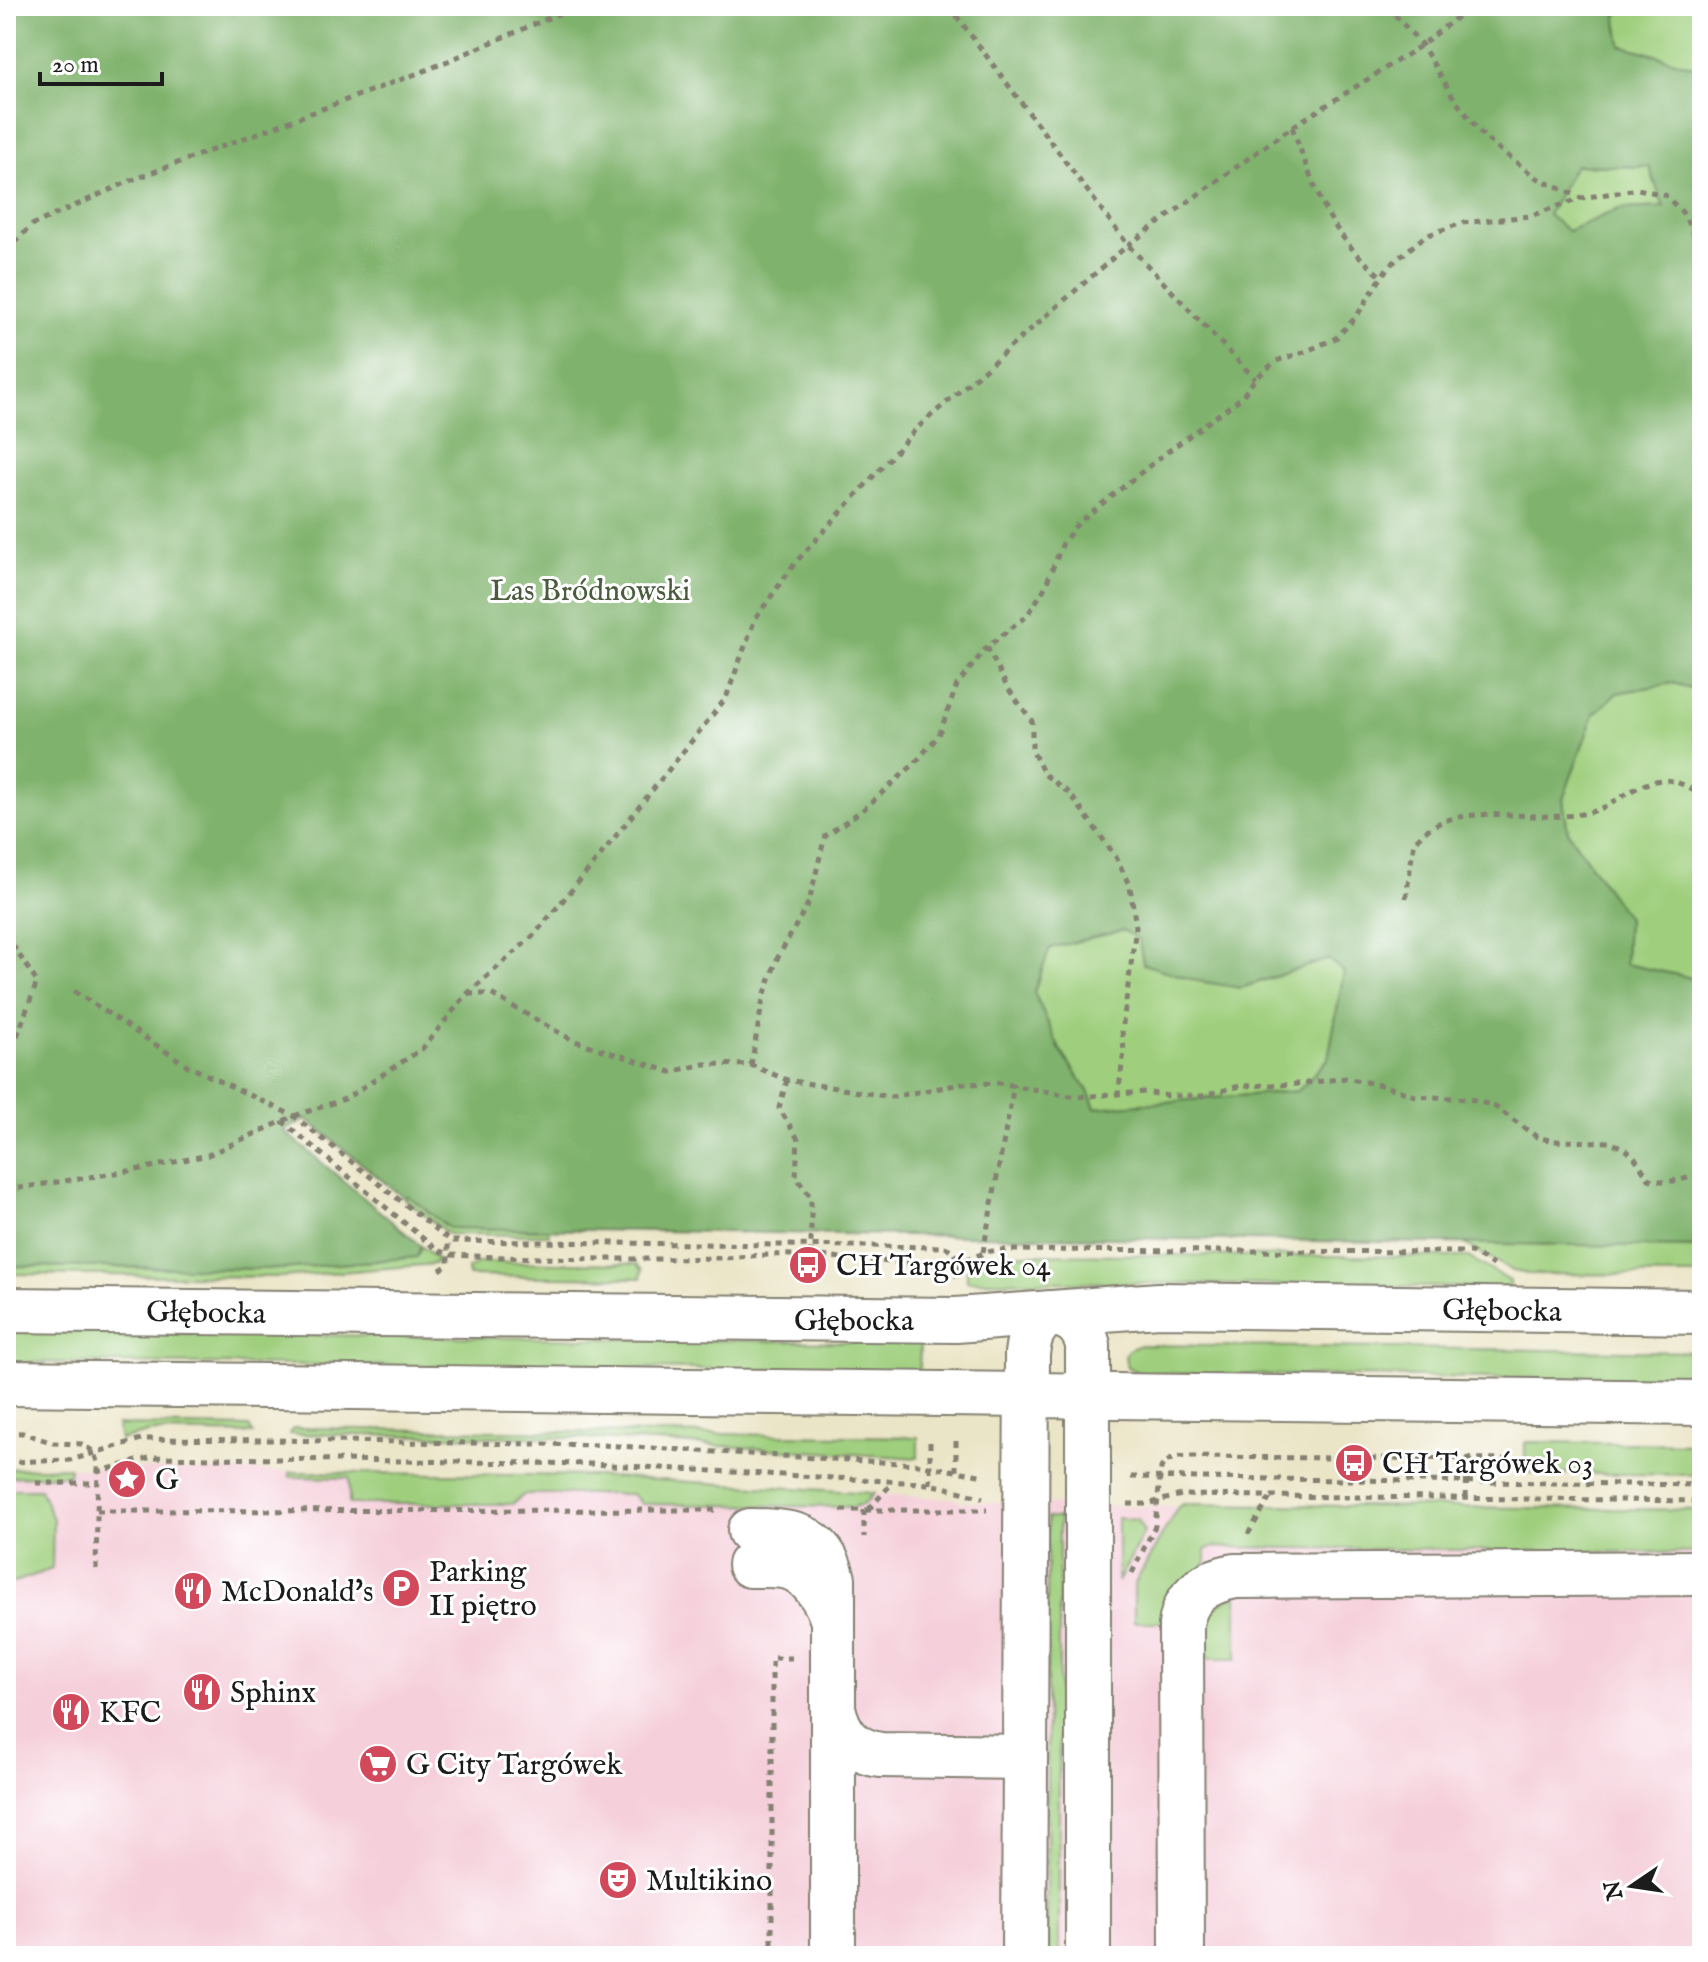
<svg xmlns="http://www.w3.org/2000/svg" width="1708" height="1962" font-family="'IM FELL English',serif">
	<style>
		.built { fill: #f5cfda }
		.green { fill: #9fcf7d; stroke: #5e764c; stroke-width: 2 }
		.forest { fill: #7fb26c; stroke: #4e6744; stroke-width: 2; fill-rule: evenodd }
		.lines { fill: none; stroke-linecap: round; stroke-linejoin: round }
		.minor-casing { stroke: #848072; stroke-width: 48 }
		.path { stroke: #848072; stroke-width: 5; stroke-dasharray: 6 6; stroke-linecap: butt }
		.minor { stroke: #fff; stroke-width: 44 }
		.labels { text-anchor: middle; stroke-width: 6; stroke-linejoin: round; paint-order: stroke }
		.park-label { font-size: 30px; fill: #4a5b3e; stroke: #fff }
		.poi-label { font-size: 30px; fill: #1c1c1c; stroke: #fff; text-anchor: start }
		.street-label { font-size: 30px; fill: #1c1c1c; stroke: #fff }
	</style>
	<rect width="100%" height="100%" fill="#fff"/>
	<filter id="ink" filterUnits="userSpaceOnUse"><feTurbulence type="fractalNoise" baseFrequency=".0125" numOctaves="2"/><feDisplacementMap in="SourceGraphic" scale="16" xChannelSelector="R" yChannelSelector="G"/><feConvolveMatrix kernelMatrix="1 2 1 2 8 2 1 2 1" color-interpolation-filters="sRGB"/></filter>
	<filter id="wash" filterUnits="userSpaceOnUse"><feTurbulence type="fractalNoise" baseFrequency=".006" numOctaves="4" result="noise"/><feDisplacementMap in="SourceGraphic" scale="32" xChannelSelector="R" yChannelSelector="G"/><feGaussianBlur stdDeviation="1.8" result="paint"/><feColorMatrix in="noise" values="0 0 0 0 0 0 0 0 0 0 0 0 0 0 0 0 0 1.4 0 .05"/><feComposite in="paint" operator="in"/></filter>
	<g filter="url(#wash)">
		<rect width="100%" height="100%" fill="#ebe5c7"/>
		<polygon class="built" points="34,1467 605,1477 958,1499 958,1502 1178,1507 1183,1504 1702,1510 1702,1956 6,1956 6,1477 33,1478"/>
		<g class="green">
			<polygon points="1630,6 1702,6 1702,69 1621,45 1616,14"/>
			<polygon points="1575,165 1650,167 1664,208 1619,209 1568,232 1548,215"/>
			<polygon points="1673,683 1702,691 1702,980 1625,964 1627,918 1568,832 1563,799 1594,713 1617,693"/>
			<polygon points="1123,930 1241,988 1328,959 1344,972 1328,1059 1298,1091 1095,1108 1088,1091 1060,1050 1034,992 1050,948"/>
			<polygon points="407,1194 449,1228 548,1230 549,1235 448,1234 404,1198"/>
			<polygon points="1463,1243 1702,1247 1702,1275 1528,1274 1513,1271"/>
			<polygon points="421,1246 437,1259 434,1264 282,1277 6,1274 6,1266 283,1269 416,1257"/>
			<polygon points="999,1254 1468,1257 1510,1281 1510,1288 967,1281 967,1262 977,1257"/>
			<polygon points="480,1262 636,1264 642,1270 641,1278 468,1276 468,1269"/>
			<polygon points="6,1331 920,1343 919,1371 6,1362"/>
			<polygon points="1140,1345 1702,1352 1702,1381 1139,1373 1127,1367 1125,1356 1128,1350"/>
			<polygon points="117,1425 249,1427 253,1434 152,1432 120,1440"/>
			<polygon points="294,1428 918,1437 918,1458 586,1438 290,1434"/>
			<polygon points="1525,1442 1702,1444 1702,1475 1525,1473"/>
			<polygon points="70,1467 69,1475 6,1477 6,1469"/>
			<polygon points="290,1472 594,1476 874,1493 864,1504 854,1507 642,1504 632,1494 525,1494 512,1504 349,1504 349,1478 290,1477"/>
			<polygon points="6,1489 40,1489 53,1519 52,1569 6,1585"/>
			<polygon points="1183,1504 1702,1510 1702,1553 1213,1547 1206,1549 1206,1562 1165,1622 1134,1622 1134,1585 1178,1507"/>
			<rect x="1047" y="1518" width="12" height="438"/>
			<polygon points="1118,1518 1137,1520 1144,1532 1118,1582"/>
			<path d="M1237,1595V1659H1210L1196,1644C1204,1614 1208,1607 1237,1595Z"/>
		</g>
		<path class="forest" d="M6,6H1630L1616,15L1621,45L1702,69V691L1673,683L1617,693L1594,714L1563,799L1568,832L1627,918L1625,964L1702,980V1247L449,1228L407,1195L404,1198L306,1119L284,1131L421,1246L417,1257L283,1269L6,1266ZM1575,165L1649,167L1664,207L1619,209L1568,231L1548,215ZM1123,930L1139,940L1143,964L1197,981L1241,988L1328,959L1344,972L1328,1059L1298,1091L1095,1108L1088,1091L1060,1050L1034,992L1050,948Z"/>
	</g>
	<g filter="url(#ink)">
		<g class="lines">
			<defs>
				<g id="minor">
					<polyline points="6,1310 956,1320 1159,1305 1702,1312"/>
					<polyline points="6,1383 1702,1403"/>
					<path d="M750,1531C790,1531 822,1533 833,1579V1956"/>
					<path d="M750,1565C762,1565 776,1564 788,1567C808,1572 826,1598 832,1618"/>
					<path d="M833,1708C839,1735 852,1751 881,1755L1024,1757"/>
					<path d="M1024,1956L1027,1354C1029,1335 1034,1323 1051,1313C1071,1316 1083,1325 1088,1345V1956"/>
					<path d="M1182,1956L1181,1625C1185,1594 1207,1581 1235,1576L1702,1573"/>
				</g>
			</defs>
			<use href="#minor" class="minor-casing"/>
			<g class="path">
				<polyline points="949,6 1128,245 1255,379"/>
				<polyline points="1387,6 1422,45 1455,100 1484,137 1535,177 1581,198"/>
				<path d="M1292,127C1317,193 1325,230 1382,277"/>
				<polyline points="6,251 32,225 132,180 429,69 577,6"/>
				<polyline points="987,647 1007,687 1032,721 1032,750 1044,774 1070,794 1116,857 1130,887 1136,927 1122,1031 1124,1051 1118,1095"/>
				<path d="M1406,898L1414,842C1420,837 1426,830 1433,826C1478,802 1542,825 1591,812C1617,805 1635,782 1663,780C1679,780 1689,789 1702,795"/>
				<polyline points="6,935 37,982 6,1066"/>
				<path d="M74,991L188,1066L294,1116L451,1241L945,1247C960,1252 957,1265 957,1278"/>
				<path d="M468,994H491L572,1040L671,1072L704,1064L751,1065L787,1080L891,1097L961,1084L1000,1083L1076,1097L1145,1092L1168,1096H1202L1240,1086L1300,1084L1346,1078L1385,1086L1415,1096L1470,1099L1494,1106L1537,1137L1553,1141L1610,1142L1625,1149L1635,1158L1649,1179C1668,1184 1684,1180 1702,1173"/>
				<polyline points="751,1065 763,999 777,959 809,902 825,836 864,809 914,764 939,735 957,685 987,647 1027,616 1044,589 1063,543 1078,523 1163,455 1241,398 1255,379 1276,361 1307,351 1336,338 1356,317 1388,267 1425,236 1462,223 1530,216 1582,198 1638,189 1665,195 1682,212 1702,249"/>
				<polyline points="787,1080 779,1108 798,1139 796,1176 811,1198 811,1255"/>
				<path d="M282,1121L437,1250L451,1255C540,1259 631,1260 720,1258C736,1258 752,1255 769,1255C828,1253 886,1265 946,1264C964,1263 980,1252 998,1250L1471,1252L1493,1265"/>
				<polyline points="6,1190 141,1169 208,1155 294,1116 345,1099 422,1049 467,994 533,936 591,867 726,698 755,619 795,563 917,428 1128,245 1292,127 1422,45 1471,6"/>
				<polyline points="983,1252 1014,1085"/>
				<polyline points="440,1270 448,1265 448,1240"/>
				<polyline points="6,1432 23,1433 53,1443 82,1444 94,1452 98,1465 96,1569"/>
				<polyline points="6,1462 71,1460 141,1439 270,1440 601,1445 915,1464 985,1476"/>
				<polyline points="956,1471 956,1436"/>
				<polyline points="97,1472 152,1457 592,1464 921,1483 944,1487 983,1498"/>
				<polyline points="1131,1477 1702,1485"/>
				<polyline points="36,1483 97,1483"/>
				<polyline points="930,1484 930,1437"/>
				<polyline points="1466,1498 1467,1459"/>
				<polyline points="1128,1504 1147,1504 1181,1495 1702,1501"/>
				<polyline points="869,1509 893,1482"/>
				<polyline points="841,1510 987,1510"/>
				<polyline points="864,1510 864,1537"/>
				<polyline points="97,1511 715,1510"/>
				<polyline points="1248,1534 1271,1496"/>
				<polyline points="1132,1573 1155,1526 1161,1468 1164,1463 1176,1457 1519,1459"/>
				<polyline points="772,1956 772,1658 793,1658"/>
			</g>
			<use href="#minor" class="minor"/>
		</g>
	</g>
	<defs>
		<symbol id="bus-disc" viewBox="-11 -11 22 22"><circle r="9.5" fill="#d1495b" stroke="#fff"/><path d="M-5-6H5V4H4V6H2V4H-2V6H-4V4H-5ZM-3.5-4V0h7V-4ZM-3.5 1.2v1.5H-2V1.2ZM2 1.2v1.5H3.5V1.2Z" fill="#fff"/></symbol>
		<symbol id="sight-disc" viewBox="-11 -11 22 22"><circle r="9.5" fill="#d1495b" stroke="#fff"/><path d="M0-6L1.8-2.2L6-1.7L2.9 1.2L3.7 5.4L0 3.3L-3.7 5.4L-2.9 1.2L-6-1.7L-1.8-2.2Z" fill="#fff"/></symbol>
		<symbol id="parking-disc" viewBox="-11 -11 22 22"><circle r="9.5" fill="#d1495b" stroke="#fff"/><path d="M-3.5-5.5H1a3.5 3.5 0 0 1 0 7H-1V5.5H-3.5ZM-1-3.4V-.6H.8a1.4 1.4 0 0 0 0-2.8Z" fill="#fff"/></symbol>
		<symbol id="restaurant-disc" viewBox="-11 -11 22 22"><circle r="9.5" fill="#d1495b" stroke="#fff"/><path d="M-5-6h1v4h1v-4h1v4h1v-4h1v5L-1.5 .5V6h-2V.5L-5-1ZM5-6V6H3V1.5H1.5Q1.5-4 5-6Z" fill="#fff"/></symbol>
		<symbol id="supermarket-disc" viewBox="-11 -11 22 22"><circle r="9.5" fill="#d1495b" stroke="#fff"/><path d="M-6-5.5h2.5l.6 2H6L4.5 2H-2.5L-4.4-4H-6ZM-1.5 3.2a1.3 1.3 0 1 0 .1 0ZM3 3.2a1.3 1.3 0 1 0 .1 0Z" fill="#fff"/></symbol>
		<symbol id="theatre-disc" viewBox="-11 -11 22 22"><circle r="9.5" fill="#d1495b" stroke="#fff"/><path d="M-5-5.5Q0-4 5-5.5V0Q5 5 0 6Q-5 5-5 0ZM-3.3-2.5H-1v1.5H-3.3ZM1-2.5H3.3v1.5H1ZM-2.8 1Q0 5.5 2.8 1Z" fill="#fff"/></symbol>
	</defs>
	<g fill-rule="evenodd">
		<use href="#bus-disc" x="786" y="1243" width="44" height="44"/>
		<use href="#bus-disc" x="1332" y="1441" width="44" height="44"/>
		<use href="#sight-disc" x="105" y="1457" width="44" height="44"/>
		<use href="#parking-disc" x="379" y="1566" width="44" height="44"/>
		<use href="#restaurant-disc" x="171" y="1569" width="44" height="44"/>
		<use href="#restaurant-disc" x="180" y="1670" width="44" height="44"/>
		<use href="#restaurant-disc" x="49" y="1690" width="44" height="44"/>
		<use href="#supermarket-disc" x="356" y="1742" width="44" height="44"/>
		<use href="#theatre-disc" x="596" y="1858" width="44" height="44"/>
	</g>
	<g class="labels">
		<g class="park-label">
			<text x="590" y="600">Las Bródnowski</text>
		</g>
		<g class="poi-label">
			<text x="836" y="1275">CH Targówek 04</text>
			<text x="1382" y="1473">CH Targówek 03</text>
			<text x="155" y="1489">G</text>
			<text x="429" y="1581">Parking<tspan x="429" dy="34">II piętro</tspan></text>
			<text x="221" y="1601">McDonald's</text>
			<text x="230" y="1702">Sphinx</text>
			<text x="99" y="1722">KFC</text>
			<text x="406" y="1774">G City Targówek</text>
			<text x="646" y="1890">Multikino</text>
		</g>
		<g class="street-label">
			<text transform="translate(1502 1310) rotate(1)" y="10">Głębocka</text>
			<text transform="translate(206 1312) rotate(1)" y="10">Głębocka</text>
			<text x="854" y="1330">Głębocka</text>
		</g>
	</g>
	<rect width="1708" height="1962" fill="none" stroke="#fff" stroke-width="32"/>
	<g transform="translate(1632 1886) rotate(257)" stroke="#ffffff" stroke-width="6" paint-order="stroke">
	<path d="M0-6L14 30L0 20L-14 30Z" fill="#1c1c1c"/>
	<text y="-12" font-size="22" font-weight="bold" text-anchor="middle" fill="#1c1c1c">N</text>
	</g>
	<path d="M40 72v12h122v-12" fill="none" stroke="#1c1c1c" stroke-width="4"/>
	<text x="52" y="72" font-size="24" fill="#1c1c1c" stroke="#ffffff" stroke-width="6" paint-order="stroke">20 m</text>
</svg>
